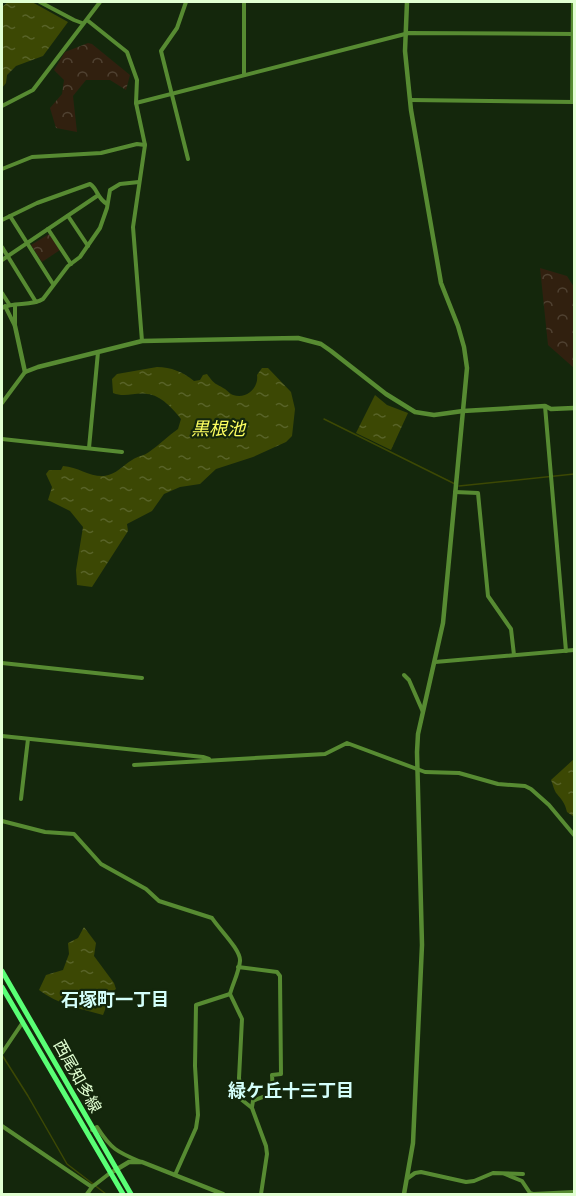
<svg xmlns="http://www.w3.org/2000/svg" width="576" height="1196" font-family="'Alegreya Sans','Noto Sans JP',sans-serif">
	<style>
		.forest { fill: url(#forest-crowns) }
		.water { fill: url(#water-ripples) }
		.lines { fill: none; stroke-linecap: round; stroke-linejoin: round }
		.stream { stroke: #3c4804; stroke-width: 1.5 }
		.minor { stroke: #578b32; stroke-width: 4 }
		.tertiary { stroke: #578b32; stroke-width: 4.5 }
		.primary { stroke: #59ff75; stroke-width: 5 }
		.labels { text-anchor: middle; stroke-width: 4.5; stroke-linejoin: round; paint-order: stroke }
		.street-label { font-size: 16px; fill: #e1ffd2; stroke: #14270c }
		.water-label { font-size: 18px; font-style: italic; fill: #feff60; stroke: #14270c }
		.neighbourhood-label { font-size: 18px; font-weight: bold; fill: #d4fffb; stroke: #14270c }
	</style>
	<defs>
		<pattern id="forest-crowns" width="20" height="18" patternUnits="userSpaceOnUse" patternTransform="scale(1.5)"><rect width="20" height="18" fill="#31200f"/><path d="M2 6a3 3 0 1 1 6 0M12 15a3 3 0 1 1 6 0" fill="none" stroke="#4f4131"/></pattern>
		<pattern id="water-ripples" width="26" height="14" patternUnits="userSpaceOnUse" patternTransform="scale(1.5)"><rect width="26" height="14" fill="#3c4804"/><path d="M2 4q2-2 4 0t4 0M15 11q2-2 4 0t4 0" fill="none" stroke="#586328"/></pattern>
	</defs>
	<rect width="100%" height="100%" fill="#14270c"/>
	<g class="forest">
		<polygon points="88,43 92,44 130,75 126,90 110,80 86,80 73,96 77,132 56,128 50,108 62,94 64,80 54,70 65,52"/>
		<polygon points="49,234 60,250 42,262 31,245"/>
		<polygon points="540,268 567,276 574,287 574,368 548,345"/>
	</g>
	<g class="water">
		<polygon points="8,2 32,2 68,22 43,56 16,66 7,75 6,83 2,88 2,7"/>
		<path d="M157,367C171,367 183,372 194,381L200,380L203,375L207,374C215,385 215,383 225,389C228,391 230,394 233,395C247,400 259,387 257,375L262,368H268L291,392L295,409L292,436L286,442L253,457L216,469L200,484L180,487L164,494L152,511L127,524L128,531L92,587L77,585L76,570L83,527L70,511L48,500L52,487L46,474L49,470H61L63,466C78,467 90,477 104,476C117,474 122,466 132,460C137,456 144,456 149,452C159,445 168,436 178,429L181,419C173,409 161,395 147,394C135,392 125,398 113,393L112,379L117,374Z"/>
		<polygon points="375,395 387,405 408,413 391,450 356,433"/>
		<path d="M574,759V815L573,816L567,812C565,803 562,800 557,794C554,791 553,784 551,780Z"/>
		<path d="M84,927L96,943L94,956L114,983L116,989L112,992L103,1015C81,1009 57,1004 39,990L46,975L63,970L69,954L68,943L78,938Z"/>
	</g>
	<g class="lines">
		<g class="stream">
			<polyline points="324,419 455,484"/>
			<polyline points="459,486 574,474"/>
			<polyline points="2,1055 28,1096 67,1164 106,1194"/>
		</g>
		<g class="minor">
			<polyline points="40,2 74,20 82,23"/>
			<polyline points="186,2 177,28 161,51 188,159"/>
			<polyline points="87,20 127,52 137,80 136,103 145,145 133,227 142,341"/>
			<polyline points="244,75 244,2"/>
			<polyline points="410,100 574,102"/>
			<polyline points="572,102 573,2"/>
			<polyline points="136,103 409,33 574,34"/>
			<polyline points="2,106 33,90 100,2"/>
			<polyline points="2,169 32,157 101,153 137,144 145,145"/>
			<polyline points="10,216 53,284"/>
			<polyline points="68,216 88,246"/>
			<path d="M2,220L37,203L90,184C98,189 96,197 107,204"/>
			<polyline points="48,229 71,264"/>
			<polyline points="2,247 36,302"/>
			<polyline points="2,260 97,196"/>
			<polyline points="2,293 9,304"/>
			<polyline points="15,305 15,326"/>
			<polyline points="5,306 15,326"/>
			<path d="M2,308C14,301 31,307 43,299L68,266L80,257L100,228L107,208L110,190L120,184L139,182"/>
			<polyline points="2,403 25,372"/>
			<polyline points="545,406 566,651"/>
			<polyline points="2,439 122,452"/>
			<polyline points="89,448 98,352"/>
			<polyline points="455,492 478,493 488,596 511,629 514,655"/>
			<polyline points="435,662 574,650"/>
			<polyline points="2,663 142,678"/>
			<polyline points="404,675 409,680 423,712"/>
			<polyline points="2,736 203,757 209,759"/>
			<polyline points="134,765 325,754 347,743 425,772 459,773 498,784 525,786 531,789 549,805 574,835"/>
			<polyline points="21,799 28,739"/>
			<path d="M2,821L45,832L74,834L101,864L146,889L159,901L212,918C219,929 241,950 240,961C239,972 233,983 230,994L242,1019L239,1078L242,1100L252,1108L266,1146L267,1154L261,1194"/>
			<path d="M238,967L277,972L280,976L281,1074L272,1075L273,1092C267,1097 260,1097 253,1101L252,1107"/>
			<polyline points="2,1053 23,1022"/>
			<polyline points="2,1126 92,1187"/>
			<path d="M92,1130L97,1127C111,1149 117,1152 141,1162"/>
			<polyline points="505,1174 522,1181 530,1193 533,1194 574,1192"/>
			<polyline points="175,1175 196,1128 198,1115 195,1066 196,1005 230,994"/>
			<polyline points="408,1178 415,1173 421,1172 466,1182 474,1181 493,1173 523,1174"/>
			<polyline points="87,1194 92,1187 110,1173"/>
		</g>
		<g class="tertiary">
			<polyline points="15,326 25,372 38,367 142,341 298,338 321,344 331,351 386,394 415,412 434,415 463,411 545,406 551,409 574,408"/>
			<polyline points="114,1171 129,1162 142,1162 223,1194"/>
			<polyline points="404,1194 413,1143 422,945 417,752 418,734 443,623 467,368 464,347 458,326 441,283 411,110 405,51 407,2"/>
		</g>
		<g class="primary">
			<polyline points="2,971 131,1194"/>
			<polyline points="2,987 123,1194"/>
		</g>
	</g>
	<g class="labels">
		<g class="street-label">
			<text transform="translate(78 1076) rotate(61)" y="6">西尾知多線</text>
		</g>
		<g class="water-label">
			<text x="218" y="435">黒根池</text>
		</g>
		<g class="neighbourhood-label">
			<text x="115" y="1006">石塚町一丁目</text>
			<text x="291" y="1097">緑ケ丘十三丁目</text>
		</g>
	</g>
	<rect width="576" height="1196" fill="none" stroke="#e1ffd2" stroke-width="6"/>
</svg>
